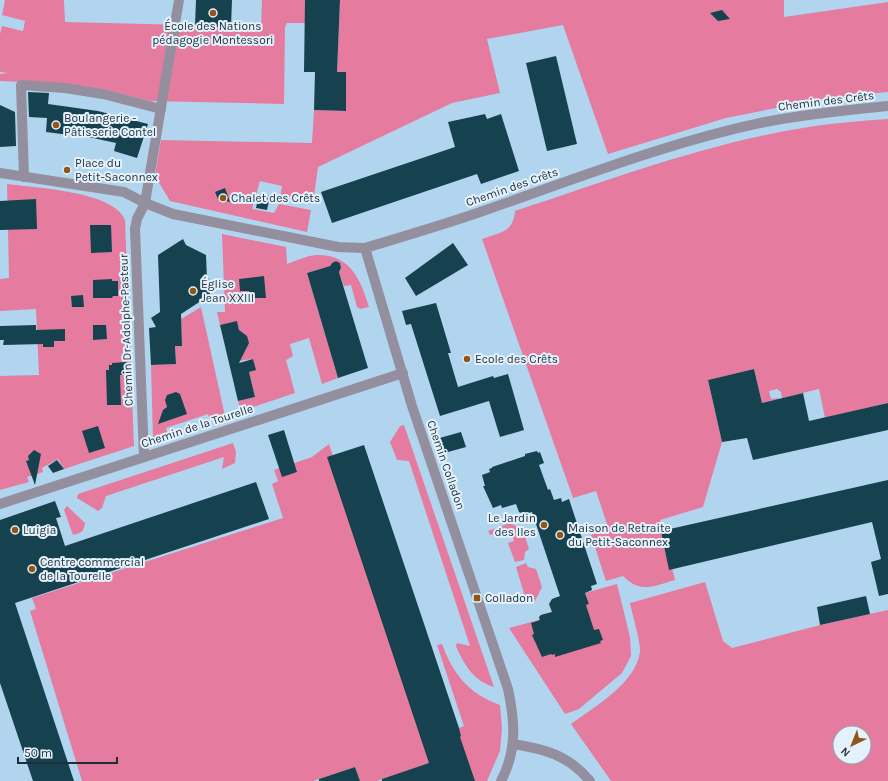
<svg xmlns="http://www.w3.org/2000/svg" width="888" height="781" font-family="Karla,sans-serif">
	<style>
		.green { fill: #e57c9f; fill-rule: evenodd }
		.building { fill: #15424e }
		.lines { fill: none; stroke-linecap: round; stroke-linejoin: round }
		.minor { stroke: #948f9e; stroke-width: 10 }
		.poi-dot { fill: #925518; stroke: #e4f2fd; stroke-width: 1.5 }
		.labels { text-anchor: middle; stroke-width: 4; stroke-linejoin: round; paint-order: stroke }
		.poi-label { font-size: 12px; fill: #1f2d36; stroke: #e4f2fd; text-anchor: start }
		.street-label { font-size: 12px; fill: #1f2d36; stroke: #e4f2fd }
	</style>
	<rect width="100%" height="100%" fill="#b1d5ef"/>
	<g class="green">
		<polygon points="5,0 64,0 65,22 261,27 262,0 305,0 305,23 287,23 285,27 284,104 150,101 102,89 70,84 0,81 0,74 8,73 0,72 0,34 2,26 23,31 25,21 2,15"/>
		<polygon points="340,0 784,0 784,17 888,2 888,92 826,98 726,118 608,154 563,25 487,39 500,93 452,103 318,167 313,204 280,197 282,186 260,181 252,209 274,213 279,204 311,210 307,232 170,201 155,176 161,140 312,143 314,110 346,111 346,73 337,72"/>
		<path d="M888,119V403L825,418L819,389L782,398L781,392L777,389L769,391L771,399L778,398V399L762,403L754,369L708,380L722,442L703,507L660,520L675,580C653,586 641,594 623,576L606,581L591,535L609,530L596,491L573,498L482,239C500,232 513,233 515,211C610,180 704,144 803,128C831,123 860,121 888,119Z"/>
		<path d="M7,184C36,188 114,191 125,220L134,446L64,469L58,459L42,468L43,472L27,477L29,482L0,490V376L39,375L36,309L0,311V279L9,278Z"/>
		<path d="M222,234L286,247L287,264C296,261 308,255 317,255C350,254 361,280 369,307L360,309L357,307L351,285L344,286L339,272L341,268L340,263L337,261L332,263L330,266L307,273L338,378L322,384L309,338L290,344L293,356L286,360L295,393L241,411L238,401L255,397L249,372L255,370L253,359L239,361L237,355L228,358L226,350L243,346L237,322L220,325L217,312H225Z"/>
		<polygon points="201,307 225,416 210,420 208,414 166,428 168,435 153,440 151,365 176,364 175,346 182,345 181,319"/>
		<path d="M404,425L494,687C474,681 464,665 456,646L457,643L470,646L409,461L397,460L390,442L400,426Z"/>
		<polygon points="233,443 236,452 235,463 222,469 224,457 106,496 102,508 98,511 77,498 78,494"/>
		<path d="M329,444L377,590L434,745L461,736L459,728L464,726L437,645L442,644C453,674 469,694 500,705L502,728L500,751L487,781H475L434,764L424,765L377,781H360L355,767L313,781H82L30,611L36,609L32,598L283,518L272,484L278,481L274,470L312,457Z"/>
		<path d="M67,506L85,523C84,532 81,533 73,535L64,510Z"/>
		<polygon points="510,523 523,530 529,549 525,552 524,560 515,562 508,543 514,541 510,529 490,535 488,531"/>
		<polygon points="526,563 528,567 536,569 542,587 535,601 532,602 531,599 526,600 516,567"/>
		<path d="M705,582L723,641L732,648L820,625L888,610V781H611L571,724C594,707 636,683 640,652C641,643 632,614 630,603ZM840,733H864V757H840Z"/>
		<polygon points="617,584 630,637 631,656 622,673 579,709 565,714 509,628 539,620 539,617 541,615 585,602 586,605 589,604 585,593"/>
	</g>
	<g class="building">
		<polygon points="196,0 232,0 231,27 195,26"/>
		<polygon points="305,0 340,0 337,72 346,72 346,111 314,110 315,72 304,72"/>
		<polygon points="722,10 730,19 718,21 710,13"/>
		<polygon points="556,56 577,144 547,151 526,63"/>
		<polygon points="28,92 49,93 48,104 98,111 148,124 137,158 114,151 116,143 93,138 46,132 47,118 29,117"/>
		<polygon points="0,105 15,112 16,146 0,147"/>
		<polygon points="485,114 487,119 501,114 519,171 481,184 477,174 332,223 321,192 455,147 448,122"/>
		<polygon points="225,188 230,202 218,199 215,192"/>
		<polygon points="259,194 270,196 267,210 256,208"/>
		<polygon points="36,199 37,229 0,230 0,201"/>
		<polygon points="90,225 111,225 112,252 91,253"/>
		<polygon points="183,239 186,245 206,255 207,280 209,278 210,295 181,314 182,346 175,346 176,364 151,365 149,328 156,327 151,318 160,312 158,255"/>
		<polygon points="453,243 468,265 416,296 405,278"/>
		<polygon points="336,261 340,263 341,268 339,272 368,368 338,378 307,273 330,266 332,263"/>
		<polygon points="264,276 266,298 250,298 249,291 240,291 239,279"/>
		<polygon points="112,279 112,281 118,281 118,296 113,296 112,298 93,298 93,280"/>
		<polygon points="83,295 84,307 72,307 71,296"/>
		<polygon points="436,303 451,353 448,353 458,387 493,376 494,378 508,374 524,430 500,437 489,401 440,416 411,324 406,325 402,311"/>
		<polygon points="237,321 239,330 247,336 249,343 239,363 253,359 256,370 249,372 255,397 238,401 220,325"/>
		<polygon points="36,325 36,330 65,329 65,341 54,341 54,347 43,347 43,344 3,345 4,340 0,340 0,326"/>
		<polygon points="93,325 106,325 107,339 93,340"/>
		<polygon points="127,362 127,375 120,375 121,405 107,405 106,370 109,370 109,365 112,365 112,363"/>
		<polygon points="754,369 762,403 803,393 809,421 888,403 888,430 753,460 747,438 722,442 708,380"/>
		<polygon points="176,392 180,394 187,414 158,424 163,410 167,407 165,400 167,395"/>
		<polygon points="98,426 105,448 89,453 82,431"/>
		<polygon points="284,430 297,472 282,477 268,435"/>
		<polygon points="461,432 466,447 441,454 436,439"/>
		<polygon points="364,445 459,728 461,736 460,737 475,781 382,781 382,779 429,763 327,457"/>
		<polygon points="34,450 41,454 35,485 26,461 29,460 28,456"/>
		<polygon points="537,451 538,453 540,452 544,463 539,465 548,490 550,489 554,500 561,498 562,502 569,499 597,584 591,586 592,590 585,593 589,604 586,605 594,630 599,629 603,640 600,641 601,643 555,657 555,654 552,655 551,654 542,657 532,635 534,634 531,623 540,620 539,617 541,615 552,612 549,604 552,599 560,596 532,512 524,514 519,512 516,504 502,508 501,505 493,508 483,486 485,486 482,475 490,472 489,469 492,468 492,467 525,456 525,454"/>
		<polygon points="57,460 64,469 53,473 48,466"/>
		<polygon points="888,480 888,594 879,596 871,562 881,559 872,522 669,570 661,531"/>
		<polygon points="256,482 269,519 15,603 74,781 33,781 0,683 0,520 55,501 61,517 56,518 65,546"/>
		<polygon points="866,596 870,614 820,625 817,607"/>
		<polygon points="355,767 360,781 319,781 319,779"/>
	</g>
	<g class="lines">
		<g class="minor">
			<path d="M0,173L124,192L145,203L173,214L338,247L365,248C405,236 446,224 486,210C578,178 669,142 765,122C806,114 847,110 888,106"/>
			<polyline points="24,177 21,85 65,88 103,94 161,109"/>
			<path d="M365,248L412,406L508,689C515,721 517,751 501,781"/>
			<polyline points="144,457 135,229 137,219 145,203 179,0"/>
			<polyline points="0,504 403,373"/>
			<path d="M513,744C545,749 568,755 590,781"/>
		</g>
	</g>
	<g class="poi-dot">
		<circle cx="213" cy="13" r="4"/>
		<circle cx="56" cy="125" r="4"/>
		<circle cx="67" cy="170" r="4"/>
		<circle cx="223" cy="198" r="4"/>
		<circle cx="193" cy="291" r="4"/>
		<circle cx="467" cy="359" r="4"/>
		<circle cx="544" cy="525" r="4"/>
		<circle cx="15" cy="530" r="4"/>
		<circle cx="560" cy="535" r="4"/>
		<circle cx="32" cy="569" r="4"/>
		<rect x="473" y="594" width="8" height="8" rx="2"/>
	</g>
	<g class="labels">
		<g class="poi-label">
			<text x="213" y="30" text-anchor="middle">École des Nations<tspan x="213" dy="14">pédagogie Montessori</tspan></text>
			<text x="64" y="122">Boulangerie -<tspan x="64" dy="14">Pâtisserie Contel</tspan></text>
			<text x="75" y="167">Place du<tspan x="75" dy="14">Petit-Saconnex</tspan></text>
			<text x="231" y="202">Chalet des Crêts</text>
			<text x="201" y="288">Église<tspan x="201" dy="14">Jean XXIII</tspan></text>
			<text x="475" y="363">Ecole des Crêts</text>
			<text x="536" y="522" text-anchor="end">Le Jardin<tspan x="536" dy="14">des Iles</tspan></text>
			<text x="568" y="532">Maison de Retraite<tspan x="568" dy="14">du Petit-Saconnex</tspan></text>
			<text x="23" y="534">Luigia</text>
			<text x="40" y="566">Centre commercial<tspan x="40" dy="14">de la Tourelle</tspan></text>
			<text x="485" y="602">Colladon</text>
		</g>
		<g class="street-label">
			<text transform="translate(826 101) rotate(-7)" y="4">Chemin des Crêts</text>
			<text transform="translate(512 187) rotate(-19)" y="4">Chemin des Crêts</text>
			<text transform="translate(126 330) rotate(-92)" y="4">Chemin Dr-Adolphe-Pasteur</text>
			<text transform="translate(197 426) rotate(-18)" y="4">Chemin de la Tourelle</text>
			<text transform="translate(446 465) rotate(71)" y="4">Chemin Colladon</text>
		</g>
	</g>
	<g transform="translate(852 745) rotate(223)"><circle r="19" fill="#e4f2fd" stroke="#95a3ad"/>
	<path d="M0-3L7 15L0 10L-7 15Z" fill="#925518"/>
	<text y="-6" font-size="11" font-weight="bold" text-anchor="middle" fill="#1f2d36">N</text>
	</g>
	<path d="M18 757v6h99v-6" fill="none" stroke="#1f2d36" stroke-width="2"/>
	<text x="24" y="757" font-size="12" fill="#1f2d36" stroke="#e4f2fd" stroke-width="3" paint-order="stroke">50 m</text>
</svg>
